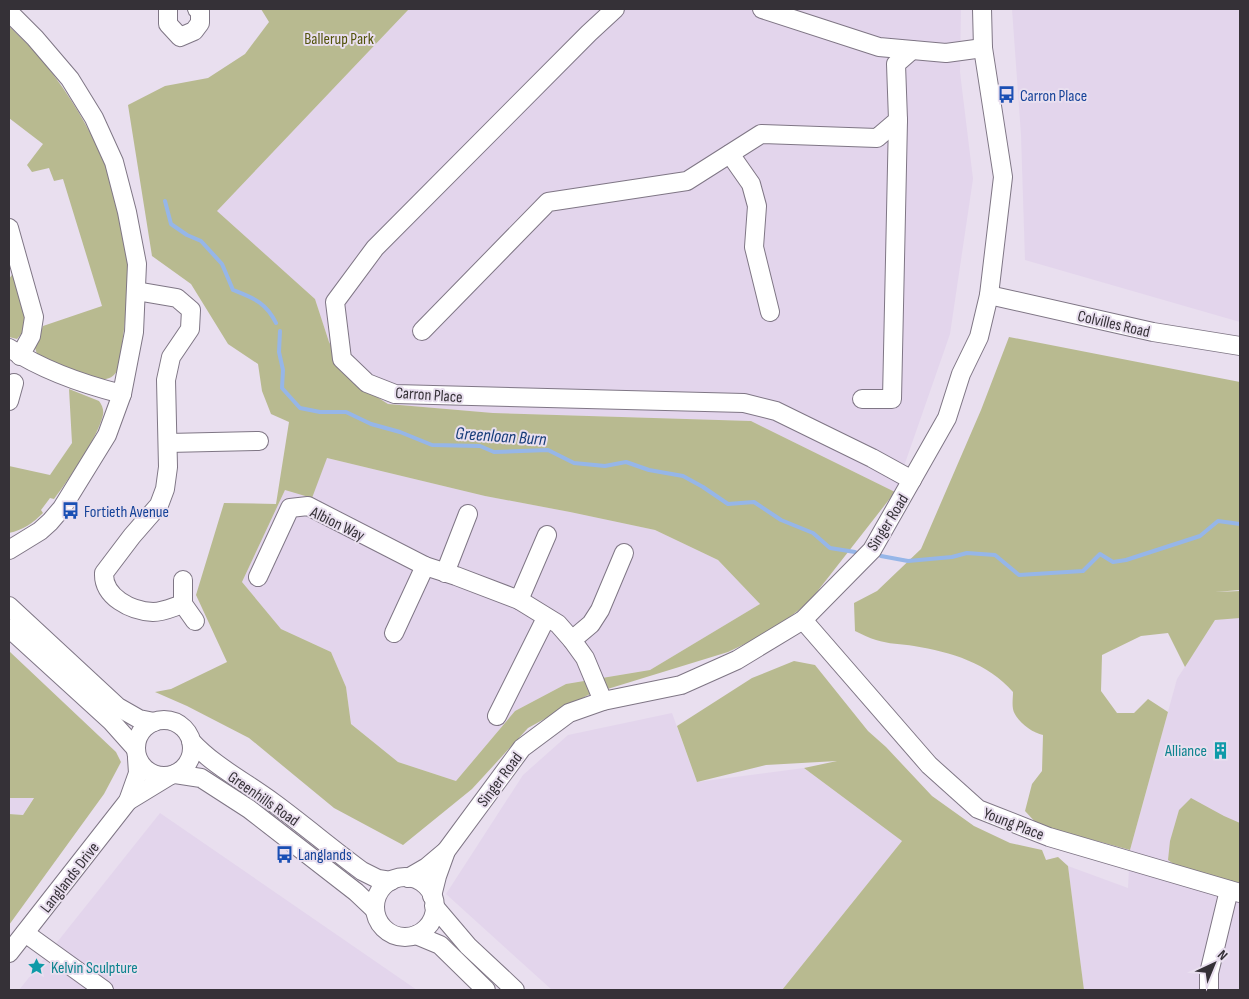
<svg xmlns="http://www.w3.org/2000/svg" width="1249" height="999" font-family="'Sofia Sans Condensed',sans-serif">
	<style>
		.built { fill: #e3d5ec }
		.green { fill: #b8ba90; fill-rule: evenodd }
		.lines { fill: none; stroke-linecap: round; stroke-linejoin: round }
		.stream { stroke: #96b6e8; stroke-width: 4 }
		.minor-casing { stroke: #7f7685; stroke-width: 20 }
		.minor { stroke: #fff; stroke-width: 18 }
		.labels { text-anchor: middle; stroke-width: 4; stroke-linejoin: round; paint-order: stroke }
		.park-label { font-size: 16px; fill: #52530b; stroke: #e9dfef }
		.transit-label { font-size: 16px; fill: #164399; stroke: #e9dfef; text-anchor: start }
		.street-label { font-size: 16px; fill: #353137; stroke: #e9dfef }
		.culture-label { font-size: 16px; fill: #0d838f; stroke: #e9dfef; text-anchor: end }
		.water-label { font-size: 18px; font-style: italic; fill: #173d79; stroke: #e9dfef }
	</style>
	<rect width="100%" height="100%" fill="#e9dfef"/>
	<g class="built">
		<polygon points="409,9 961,9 960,72 973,179 950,334 895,492 751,421 493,413 388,404 352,381 329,342 315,299 216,212"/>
		<polygon points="1012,9 1240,9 1240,322 1025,260 1021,135"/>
		<polygon points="327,458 485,496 570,512 655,530 718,560 760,604 650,670 566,684 515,711 456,781 398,762 351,724 346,687 331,652 281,629 242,582 285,490"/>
		<polygon points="1240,617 1240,990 1084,990 1068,866 1128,888 1130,850 1177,679 1215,620"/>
		<polygon points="672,713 697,782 804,768 902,841 782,990 552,990 446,894 523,775 568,735"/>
		<polygon points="34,797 23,815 9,814 9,798"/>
		<polygon points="160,813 417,990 19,990"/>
	</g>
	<g class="green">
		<path d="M261,9H409L217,211L315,299L329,342L352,381L388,404L493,413L751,421L895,492L809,602L772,631L728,652L588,695L528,728L472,789L403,845L334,808L249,738L187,706L155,692L171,689L227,662L196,595L224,503L276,504L289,422L271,414L262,391L258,364L228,344L191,284L152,256L128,105L165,86L208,78L245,54L269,22ZM327,458L485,496L570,512L655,530L718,560L760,604L650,670L566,684L515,711L456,781L398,762L351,724L346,687L331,652L281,629L242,582L285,490L312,498Z"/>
		<path d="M9,26C18,35 29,45 38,55C86,113 123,185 128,261C129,289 126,317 122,344C120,360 121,382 99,379L46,360L37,354L35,348L43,326L102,306L63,179L54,181L49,168L32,172L27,165L43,144L9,118Z"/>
		<polygon points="14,272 23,296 22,308 25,318 22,333 17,339 9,337 9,279"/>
		<path d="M1009,337L1240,382V590L1215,592L1240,591V618L1215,620L1185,667L1168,633L1141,636L1102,655L1101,691L1117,713H1134L1148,699L1168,712L1130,850L1038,825L1025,811L1032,784L1042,771L1043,735C1032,733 1015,720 1013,709C1012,704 1013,697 1013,692C988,663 951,652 914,646C902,644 888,644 876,640C869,638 862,634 855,631L854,603L877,591L921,549L981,410Z"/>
		<path d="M69,389L99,401C102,405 104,410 103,415C97,439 69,479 54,499L50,498L41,510L43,513C33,523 23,530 9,533V466L50,475L72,443Z"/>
		<polygon points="9,651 116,752 121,762 104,794 9,925 9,814 23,815 34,798 9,798"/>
		<polygon points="794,661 815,665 868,731 886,747 932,796 974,826 1010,843 1042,850 1046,860 1058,857 1068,866 1084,990 782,990 902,841 804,768 837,761 766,765 697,782 677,726 752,678"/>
		<polygon points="1191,798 1224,816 1240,823 1240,883 1179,868 1168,860 1170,841 1179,810"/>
	</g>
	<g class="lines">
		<g class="stream">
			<path d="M165,201L171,224L187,235L201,241L222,264L233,290C253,298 266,302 276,323"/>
			<polyline points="280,331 279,352 283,370 282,388 300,408 320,412 346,412 371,424 400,432 432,445 480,446 494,452 548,450 574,463 605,466 626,462 649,470 683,476 703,487 728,504 754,502 781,520 813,533 830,548 855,552"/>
			<polyline points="881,556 908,561 952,557 967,553 995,555 1019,575 1083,571 1100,554 1113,562 1126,560 1200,536 1218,521 1240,524"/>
		</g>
		<defs>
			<g id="minor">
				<polyline points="168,9 168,24 180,37 194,31 200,23 200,11 197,9"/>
				<polyline points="615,9 589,33 375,248 335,302 342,359 367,383 395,394 744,403 776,411 872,458 912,480"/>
				<polyline points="762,9 879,47 946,53 983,48"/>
				<polyline points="9,12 35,38 70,79 94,118 114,162 127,212 137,264 134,332 122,394 107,435 62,508 50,522 40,531 9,550"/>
				<polyline points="730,154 751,184 757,206 754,247 770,312"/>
				<polyline points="9,228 34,317 31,336 20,356"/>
				<path d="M136,291L177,298L191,310L190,329L171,357L166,380L168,467L165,489L159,505L132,536L104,573C103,597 131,611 153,612C164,612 173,607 183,604"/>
				<polyline points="989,295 1153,332 1240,346"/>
				<polyline points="422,331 548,202 687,181 761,134 877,138 898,120 896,64 912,50"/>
				<path d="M9,348C44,371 82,384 122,394"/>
				<polyline points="862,399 892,399 898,120"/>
				<polyline points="9,401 14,383"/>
				<polyline points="168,443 259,441"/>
				<polyline points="445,573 468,514"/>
				<polyline points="258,577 290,508 308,506 425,566 456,576 519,600 558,624 572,640 585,658 603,701"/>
				<polyline points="183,580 183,604 195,621"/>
				<polyline points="519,600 547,535"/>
				<polyline points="9,606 118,707 139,719 154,722"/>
				<polyline points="803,620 929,765 978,809 1049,837 1240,893"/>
				<polyline points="9,628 111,721 136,749"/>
				<polyline points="394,633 425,566"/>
				<polyline points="572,640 591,624 600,610 624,553"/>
				<polyline points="497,716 546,618"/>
				<circle cx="164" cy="748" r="28"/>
				<path d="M191,741C215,767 246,782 274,803C304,825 332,849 362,871L378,879L391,881"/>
				<polyline points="175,774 201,778 249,809 356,892 375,910"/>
				<polyline points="128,801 169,776"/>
				<circle cx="405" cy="907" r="30"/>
				<polyline points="408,878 427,867 446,851"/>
				<polyline points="432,896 437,876 446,851 522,748 569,713 603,701 681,685 737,660 803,620 872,550 947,418 961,374 979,337 989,295 1003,177 983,48 982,9"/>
				<polyline points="434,906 468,946 515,990"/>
				<polyline points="25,933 104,990"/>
				<polyline points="416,935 440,945 486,990"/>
				<polyline points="9,953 128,801 138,773 137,758"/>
				<polyline points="1209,990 1209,973 1229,890"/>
			</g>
		</defs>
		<use href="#minor" class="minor-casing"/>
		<use href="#minor" class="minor"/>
	</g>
	<defs>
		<symbol id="bus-bare" viewBox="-9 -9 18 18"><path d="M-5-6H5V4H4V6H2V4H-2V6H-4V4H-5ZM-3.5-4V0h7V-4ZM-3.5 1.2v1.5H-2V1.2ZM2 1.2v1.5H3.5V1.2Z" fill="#1a4fb4" stroke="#e9dfef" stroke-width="2.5" paint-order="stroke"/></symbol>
		<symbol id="building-bare" viewBox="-9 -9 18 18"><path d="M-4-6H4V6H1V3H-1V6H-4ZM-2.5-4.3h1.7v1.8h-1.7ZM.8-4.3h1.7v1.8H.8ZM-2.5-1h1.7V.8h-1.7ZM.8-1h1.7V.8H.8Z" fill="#0f9aa8" stroke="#e9dfef" stroke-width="2.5" paint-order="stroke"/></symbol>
		<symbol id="sight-bare" viewBox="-9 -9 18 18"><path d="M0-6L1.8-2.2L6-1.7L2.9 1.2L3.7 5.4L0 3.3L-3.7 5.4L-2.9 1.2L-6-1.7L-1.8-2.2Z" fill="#0f9aa8" stroke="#e9dfef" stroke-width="2.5" paint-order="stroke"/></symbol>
	</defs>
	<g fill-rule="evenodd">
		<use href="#bus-bare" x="994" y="82" width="25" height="25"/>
		<use href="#bus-bare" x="58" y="498" width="25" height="25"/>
		<use href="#building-bare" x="1208" y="738" width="25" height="25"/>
		<use href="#bus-bare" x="272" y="842" width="25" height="25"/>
		<use href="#sight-bare" x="24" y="954" width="25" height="25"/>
	</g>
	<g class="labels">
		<g class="park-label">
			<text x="339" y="44">Ballerup Park</text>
		</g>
		<g class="transit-label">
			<text x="1020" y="101">Carron Place</text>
			<text x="84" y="517">Fortieth Avenue</text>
			<text x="298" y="860">Langlands</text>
		</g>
		<g class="street-label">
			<text transform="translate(1114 323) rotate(13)" y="6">Colvilles Road</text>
			<text transform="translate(429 394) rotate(4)" y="6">Carron Place</text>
			<text transform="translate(887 522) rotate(-58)" y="6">Singer Road</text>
			<text transform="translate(338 523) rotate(26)" y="6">Albion Way</text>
			<text transform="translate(499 779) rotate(-53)" y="6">Singer Road</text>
			<text transform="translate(264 798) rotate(35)" y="6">Greenhills Road</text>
			<text transform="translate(1014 823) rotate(21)" y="6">Young Place</text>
			<text transform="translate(69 877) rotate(-52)" y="6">Langlands Drive</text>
		</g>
		<g class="culture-label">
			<text x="1207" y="756">Alliance</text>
			<text x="51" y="973" text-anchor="start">Kelvin Sculpture</text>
		</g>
		<g class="water-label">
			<text transform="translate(501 436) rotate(4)" y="6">Greenloan Burn</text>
		</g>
	</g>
	<rect width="1249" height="999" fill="none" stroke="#353137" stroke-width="20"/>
	<g transform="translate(1214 964) rotate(44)" stroke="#e9dfef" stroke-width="4" paint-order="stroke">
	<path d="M0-4L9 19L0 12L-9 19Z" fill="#353137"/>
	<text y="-8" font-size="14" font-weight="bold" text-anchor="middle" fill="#353137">N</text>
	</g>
</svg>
